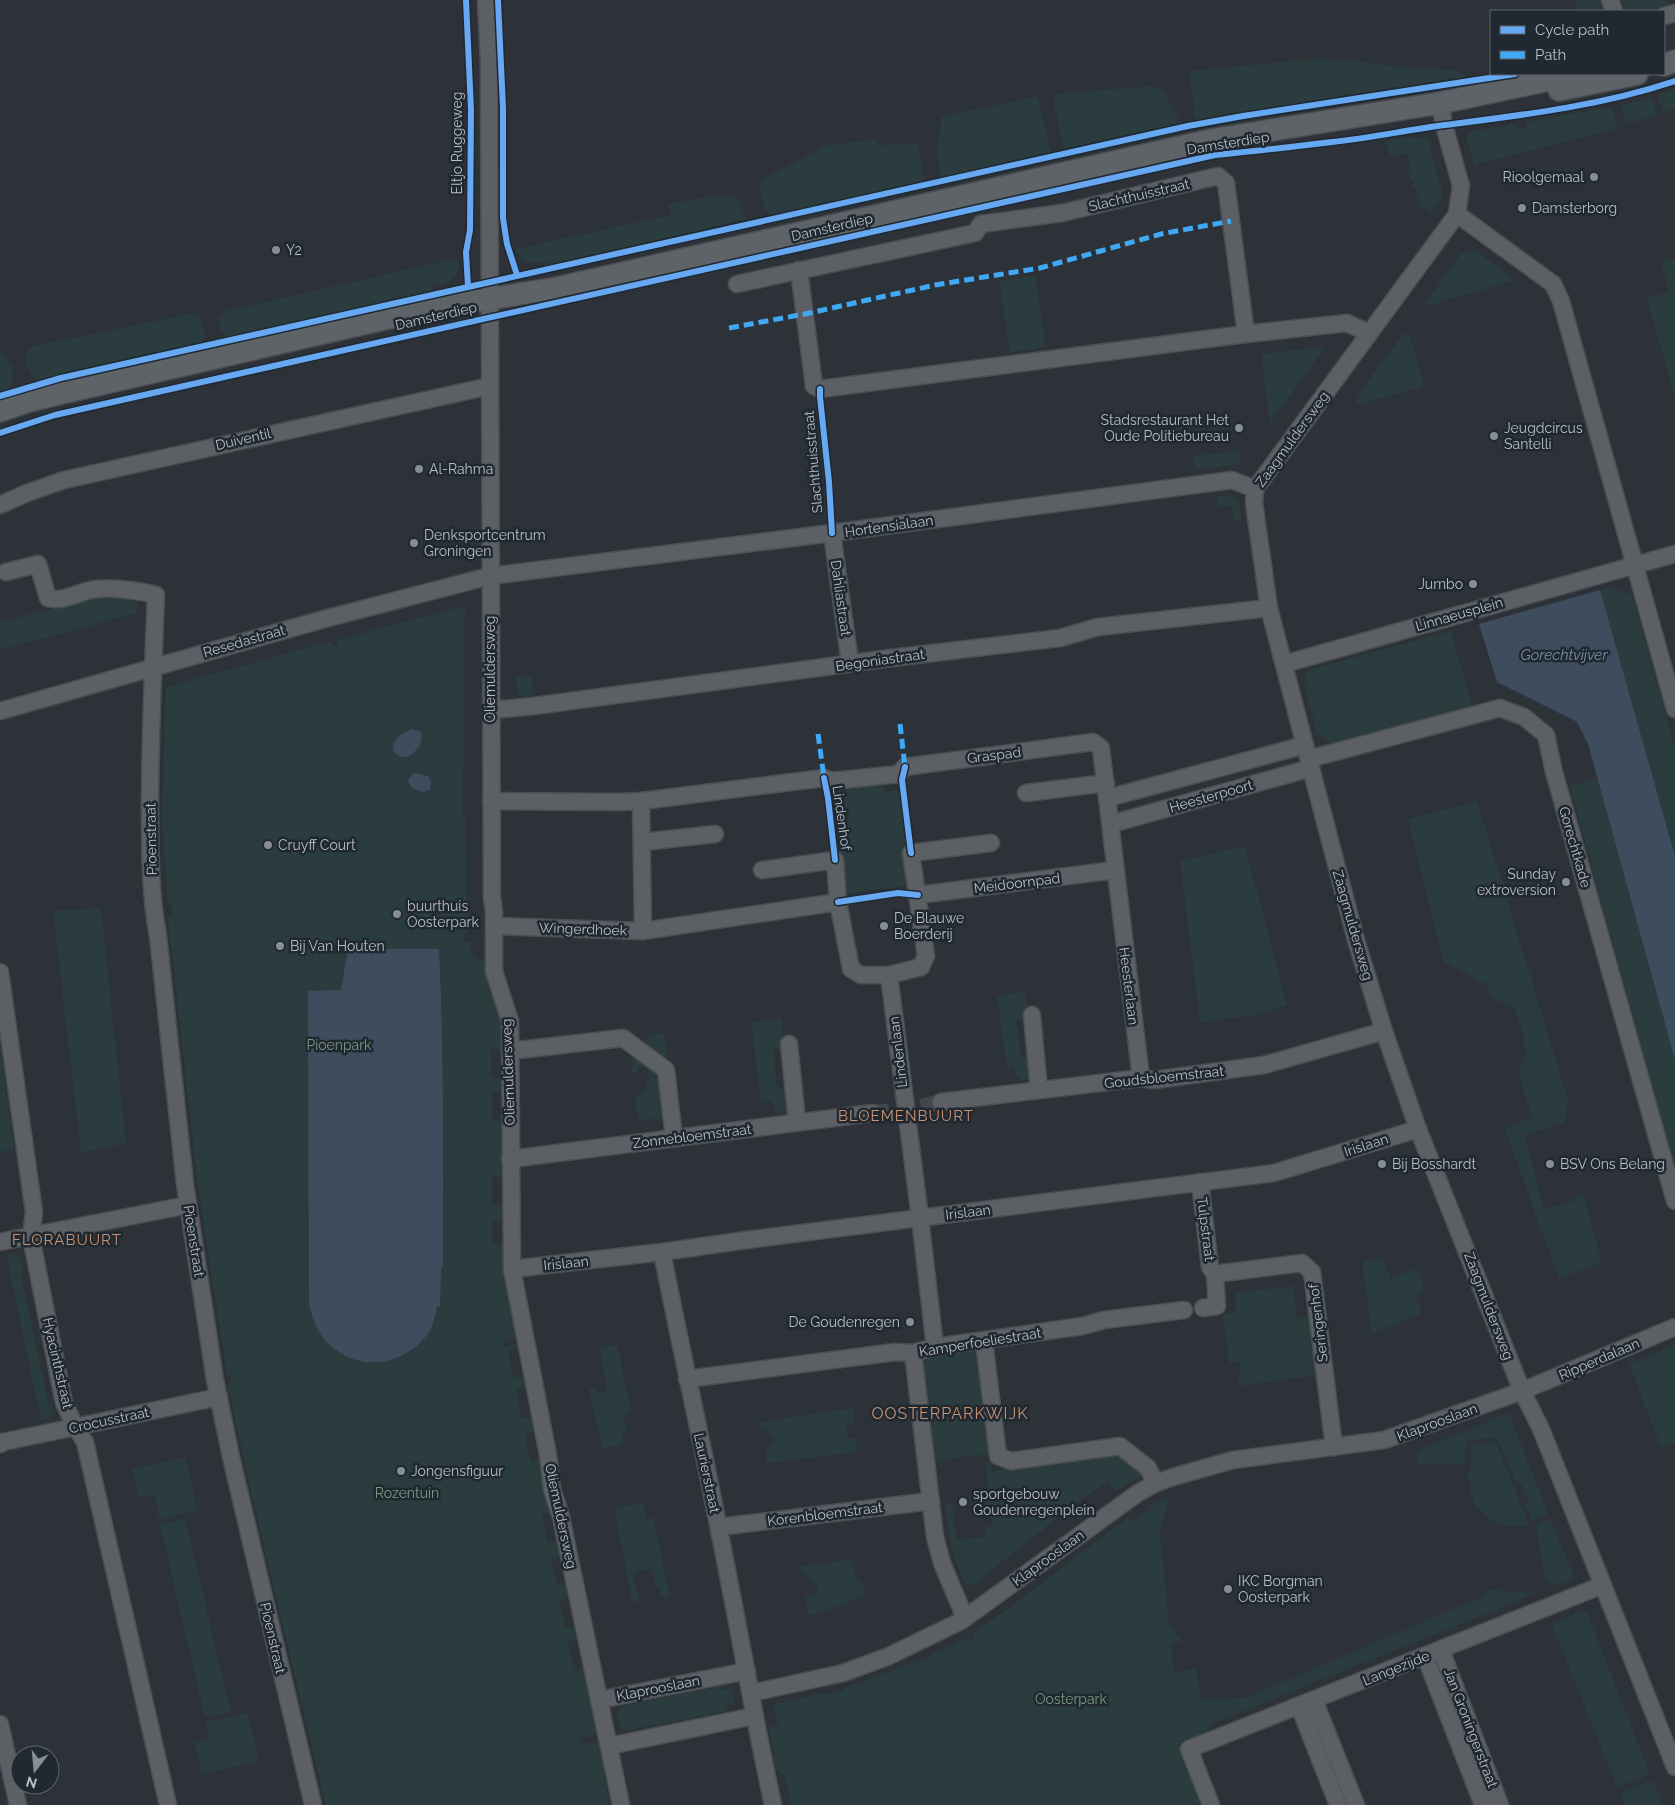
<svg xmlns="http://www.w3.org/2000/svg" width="1675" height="1805" font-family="Raleway,sans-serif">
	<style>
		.green { fill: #2a3c3d }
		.water { fill: #3e4d5e }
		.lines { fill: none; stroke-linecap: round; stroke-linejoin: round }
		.minor-tunnel { stroke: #41474d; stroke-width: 16; stroke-dasharray: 16 8; stroke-linecap: butt }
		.minor-casing { stroke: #4a4e52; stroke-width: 19 }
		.major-casing { stroke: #4a4e54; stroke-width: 24 }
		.minor { stroke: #5c6065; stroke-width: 16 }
		.major { stroke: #5e6367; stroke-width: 21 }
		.quiet { stroke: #3fa9f5; stroke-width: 5; stroke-dasharray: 10 5; stroke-linecap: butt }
		.cycleway-casing { stroke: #202831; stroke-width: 9 }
		.cycleway { stroke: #66a8f1; stroke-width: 6 }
		.poi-dot { fill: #868d95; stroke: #202831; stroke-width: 2 }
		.labels { text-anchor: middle; stroke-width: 5; stroke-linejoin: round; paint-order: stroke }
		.street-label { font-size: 14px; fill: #b7bec7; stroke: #202831 }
		.poi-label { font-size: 14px; fill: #b7bec7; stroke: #202831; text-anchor: start }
		.park-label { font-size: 14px; fill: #789a7e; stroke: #202831 }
		.water-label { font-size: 15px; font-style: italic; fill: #7c90a7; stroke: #202831 }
		.neighbourhood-label { font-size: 15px; letter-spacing: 1px; fill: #c89271; stroke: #202831 }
		.quarter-label { font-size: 16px; letter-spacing: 1px; fill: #c89271; stroke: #202831 }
	</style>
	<rect width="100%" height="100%" fill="#2c3238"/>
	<g class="green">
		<polygon points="1571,0 1600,0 1604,11 1578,11 1575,1"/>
		<path d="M1622,0H1667L1668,4C1653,10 1641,15 1625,8Z"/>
		<polygon points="1310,59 1349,60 1405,68 1435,68 1457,71 1469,76 1322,99 1196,122 1189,71"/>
		<polygon points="1153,86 1162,89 1181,124 1064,150 1052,94"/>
		<polygon points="1675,89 1675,108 1663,113 1657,95"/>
		<polygon points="1038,96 1051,153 941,178 937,150 942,116"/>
		<polygon points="1652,97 1657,115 1626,124 1621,105"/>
		<polygon points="1612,107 1618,128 1474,165 1466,137 1470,131 1515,124 1516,128 1526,127 1526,122"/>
		<polygon points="1416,137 1417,139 1428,138 1443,195 1431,212 1417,204 1420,200 1414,195 1418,190 1412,186 1415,182 1409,178 1412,173 1407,169 1410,164 1407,153 1390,157 1386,141"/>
		<polygon points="877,139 878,145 918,143 924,181 772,216 764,209 759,181 827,145"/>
		<path d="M722,194L736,198L747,219L549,265L548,261C533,264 522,265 516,249L670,215L668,204Z"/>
		<polygon points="1470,251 1477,252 1515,280 1427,306 1425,304 1461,254"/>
		<path d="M453,259L459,263C457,282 449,283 432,286V291L226,337L220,329L219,318L226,311Z"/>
		<polygon points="1675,259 1675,399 1647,298 1669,292 1661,263"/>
		<polygon points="1035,275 1046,347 1010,352 999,281"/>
		<path d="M189,314L199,317L204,328V339L199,344L142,355L36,381C27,369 23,362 29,347Z"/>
		<polygon points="1404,333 1410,336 1423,382 1423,386 1418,388 1361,404 1357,403 1356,397"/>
		<polygon points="1326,346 1270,423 1261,354"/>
		<path d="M0,353C15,365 15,370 10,388L0,392Z"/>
		<polygon points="1239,451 1240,464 1195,469 1193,456"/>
		<polygon points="1229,495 1240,504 1241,520 1233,520 1232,506 1218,507 1217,497"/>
		<polygon points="1614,586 1616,592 1622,590 1632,595 1675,748 1675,856 1600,590"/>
		<polygon points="94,598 137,599 137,613 0,650 0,622"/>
		<polygon points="465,606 463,810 461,811 461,815 466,816 467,933 464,934 464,941 471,942 471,955 480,960 485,958 489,982 502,1019 504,1049 491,1049 491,1078 503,1078 504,1090 492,1091 492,1120 504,1120 503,1176 492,1176 492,1205 504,1206 504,1220 492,1220 492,1244 504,1244 505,1273 516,1337 503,1342 504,1347 518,1343 519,1348 508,1351 514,1378 525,1376 527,1388 516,1390 522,1418 533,1417 536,1431 525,1434 531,1462 542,1460 553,1512 542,1515 548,1543 559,1541 562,1556 551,1558 557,1586 568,1584 571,1597 560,1600 565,1628 576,1626 579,1639 568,1641 574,1670 585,1667 597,1734 580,1738 581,1744 598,1741 610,1805 326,1805 262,1539 227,1383 231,1382 230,1375 227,1375 198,1186 169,928 168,917 172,917 172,903 168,903 162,818 166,687 331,641 332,647 339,645 338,640 448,610"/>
		<polygon points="1451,631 1472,706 1332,745 1317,733 1304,682 1308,670"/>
		<polygon points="532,675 533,695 518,696 516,676"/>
		<polygon points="1597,778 1675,1060 1675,1168 1570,787"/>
		<polygon points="883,781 884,792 900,790 910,880 904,886 849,893 842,888 831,799 848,796 846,785"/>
		<polygon points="1477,801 1568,1100 1565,1123 1524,1135 1544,1208 1570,1202 1574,1201 1574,1197 1584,1195 1602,1262 1559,1279 1505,1129 1532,1117 1518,1070 1526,1058 1524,1038 1515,1008 1491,997 1487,985 1444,962 1408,819"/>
		<polygon points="1245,846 1287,1005 1255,1015 1200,1022 1180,861"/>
		<polygon points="101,908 126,1143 81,1153 53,911"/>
		<polygon points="1025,992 1028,1018 1016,1020 1021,1057 1033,1056 1031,1081 1026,1080 1023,1082 1015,1074 1014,1067 1007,1068 997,996"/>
		<polygon points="781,1018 784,1049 773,1050 777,1088 789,1087 790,1107 786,1113 783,1112 779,1114 775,1110 771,1100 761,1101 751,1022"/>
		<polygon points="664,1033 669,1067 643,1046 650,1035"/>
		<polygon points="0,1045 14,1149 0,1152"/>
		<polygon points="638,1053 662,1073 660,1083 662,1102 667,1103 668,1117 639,1121 635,1100 641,1091 646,1091 646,1084 649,1083 648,1070 644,1067 638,1068 636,1072 632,1073 631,1067 634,1065 632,1060"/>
		<path d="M13,1253L21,1258L24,1270L21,1275L49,1406L52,1403C53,1413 50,1418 41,1420L6,1254Z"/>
		<polygon points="1382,1257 1391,1279 1416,1268 1425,1290 1415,1295 1422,1313 1372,1334 1362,1261"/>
		<polygon points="1293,1286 1297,1319 1309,1317 1317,1375 1239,1386 1238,1379 1241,1378 1239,1362 1229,1363 1223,1314 1237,1312 1235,1293"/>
		<polygon points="617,1344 631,1412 623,1415 628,1434 622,1435 623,1445 602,1448 589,1388 595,1387 597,1394 607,1391 600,1348"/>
		<polygon points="1675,1345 1675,1443 1661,1447 1629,1364"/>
		<polygon points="970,1351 978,1356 990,1454 931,1461 919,1372 930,1356"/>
		<polygon points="853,1408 854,1424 846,1425 848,1438 856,1438 858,1452 767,1463 765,1451 771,1450 770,1444 775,1443 773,1434 769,1434 768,1429 761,1431 759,1422"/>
		<polygon points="1509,1413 1548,1514 1532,1521 1525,1504 1529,1502 1521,1483 1517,1484 1498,1440 1492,1437 1466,1442 1465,1465 1416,1464 1419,1450"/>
		<polygon points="1488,1442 1493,1443 1498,1447 1529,1525 1508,1526 1493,1521 1478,1509 1470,1492 1468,1470 1471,1469 1471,1445"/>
		<polygon points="1115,1450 1144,1475 1116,1491 1108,1481 1078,1502 974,1584 965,1585 951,1548 945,1505 952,1504 957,1540 986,1537 985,1526 992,1524 991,1513 984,1514 982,1501 990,1500 985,1462 991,1461 992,1471 1115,1455"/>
		<polygon points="186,1457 197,1510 160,1520 154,1495 142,1497 138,1495 132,1469"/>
		<polygon points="1169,1497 1160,1532 1169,1622 1182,1642 1171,1642 1174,1672 1196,1669 1201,1700 1245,1698 1484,1596 1486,1590 1537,1593 1209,1725 1207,1732 1181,1742 1183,1763 1187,1763 1204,1805 791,1805 785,1776 769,1765 767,1757 775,1755 769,1726 778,1724 772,1704 825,1693 826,1695 843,1691 842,1689 931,1656 931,1655 964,1639 968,1641 973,1638 974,1633 1012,1606 1127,1518 1133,1522 1149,1510 1149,1505"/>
		<polygon points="643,1502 646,1519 654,1518 670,1597 661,1598 659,1587 655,1587 651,1569 633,1572 639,1601 632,1602 614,1508"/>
		<polygon points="185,1519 231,1712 205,1718 160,1525"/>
		<polygon points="1550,1519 1575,1578 1557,1585 1545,1580 1536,1525"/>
		<polygon points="850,1560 858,1582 861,1581 867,1594 824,1612 809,1615 805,1597 818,1594 816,1583 795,1567"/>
		<polygon points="1586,1610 1650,1774 1617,1787 1552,1624"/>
		<polygon points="720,1686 721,1690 731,1689 735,1704 726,1706 727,1711 625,1731 620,1726 617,1713 620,1707"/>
		<polygon points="248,1713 259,1762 201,1774 195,1743 209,1738 206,1722"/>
		<polygon points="1653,1780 1663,1805 1624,1805 1620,1793"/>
	</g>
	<g class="water">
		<polygon points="1600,590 1675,856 1675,1060 1588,744 1577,722 1497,682 1479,624"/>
		<path d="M412,729L421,732C423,739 421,744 416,750C400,770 376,742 412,729Z"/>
		<polygon points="415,773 428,776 431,781 430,790 422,792 411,787 408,780 412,775"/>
		<path d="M348,949H439C444,1055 443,1161 443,1267H441L440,1306L437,1307C435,1315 433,1326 429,1332C408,1363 365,1373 335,1349C331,1346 327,1343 324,1339C316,1328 312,1317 309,1304L308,991L341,990Z"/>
	</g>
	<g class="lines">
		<g class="minor-tunnel">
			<polyline points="921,1107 941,1102"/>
			<polyline points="873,1113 894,1111"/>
		</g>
		<defs>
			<g id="minor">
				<polyline points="486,0 489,63 492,898 494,911 494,971 510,1021 512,1269 548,1455 552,1489 561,1517 621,1805"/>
				<polyline points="1610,0 1614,11"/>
				<polyline points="1664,16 1675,13"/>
				<polyline points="1440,103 1444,125 1461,186 1457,214 1255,489 1254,503 1269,608 1356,940 1384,1031 1418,1129 1522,1391 1541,1429 1675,1767"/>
				<polyline points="1457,214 1553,284 1561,301 1675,709"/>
				<polyline points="799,270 814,386 820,389 1246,334 1347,323 1369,333"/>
				<polyline points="737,284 975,233 981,224 1062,213 1218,176 1226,183 1246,334"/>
				<polyline points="0,505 27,493 64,480 490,386"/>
				<polyline points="832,533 850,663"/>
				<path d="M6,572L38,564L48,598C65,603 80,590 97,589C112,587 141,591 156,595C153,666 150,737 150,808C150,850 150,894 158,936L185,1184L215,1380L231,1457L313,1805"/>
				<polyline points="1284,664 1675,554"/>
				<polyline points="491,710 534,706 891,658 1060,638 1098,627 1269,608"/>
				<polyline points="0,711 328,618 490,576 832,533 1232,480 1255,489"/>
				<polyline points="1309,759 1500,708 1524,717 1546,735 1554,772 1675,1201"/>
				<polyline points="1026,793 1106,783"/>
				<polyline points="1108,798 1305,745"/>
				<polyline points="491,801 620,802 641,801 824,778 832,781 899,774 905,767 1093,742 1101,748 1141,1078"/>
				<polyline points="641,801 643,931"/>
				<polyline points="1111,824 1311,768"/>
				<polyline points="643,842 715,834"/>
				<polyline points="762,870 835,860 838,902 851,969 861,975 889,975 921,967 926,956 911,853 991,843"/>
				<polyline points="918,895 1115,870"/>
				<polyline points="494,926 643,931 838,902"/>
				<polyline points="0,972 34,1212 31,1237 64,1403 75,1426 85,1442 168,1805"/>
				<polyline points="889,975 920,1218 935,1347"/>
				<polyline points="1032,1015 1039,1090"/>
				<polyline points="789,1044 797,1122"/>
				<polyline points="510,1051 623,1038 666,1070 674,1138"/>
				<polyline points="941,1102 1141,1078 1154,1080 1264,1065 1384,1031"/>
				<polyline points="510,1159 873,1113"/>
				<polyline points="1200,1182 1210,1267 1215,1274"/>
				<polyline points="0,1242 188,1205"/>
				<path d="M662,1252C680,1345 701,1437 719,1530C738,1622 753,1714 773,1805"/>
				<polyline points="512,1269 662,1252 746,1240 1274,1173 1418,1129"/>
				<polyline points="1203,1308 1217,1306 1215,1274 1302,1263 1312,1272 1334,1447"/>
				<polyline points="984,1341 998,1456 1011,1461 1120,1446 1148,1468 1156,1483"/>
				<polyline points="913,1353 935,1537 942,1563 965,1618"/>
				<polyline points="687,1379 895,1352 913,1353 935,1347 1083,1326 1104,1320 1184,1310"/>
				<polyline points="0,1444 3,1442 219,1397"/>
				<polyline points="719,1527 931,1501"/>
				<polyline points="1441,1650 1500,1805"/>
				<polyline points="1425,1656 1483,1805"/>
				<polyline points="751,1693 843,1673 889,1656 961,1621 1138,1493 1156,1483 1173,1477 1233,1460 1384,1440 1522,1391 1675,1327"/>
				<polyline points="599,1700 747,1671"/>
				<polyline points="1314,1700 1356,1805"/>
				<polyline points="1299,1706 1338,1805"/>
				<polyline points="0,1724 18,1805"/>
				<polyline points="609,1746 754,1716"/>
				<polyline points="1211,1805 1189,1749 1603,1585"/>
			</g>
			<g id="major">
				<polyline points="1664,65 1675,61"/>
				<polyline points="1559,90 1637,74"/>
				<polyline points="0,411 29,401 57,394 432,308 557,288 1211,140 1440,103 1577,74"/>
			</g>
		</defs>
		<use href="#minor" class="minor-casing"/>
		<use href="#major" class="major-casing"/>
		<use href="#minor" class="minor"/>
		<use href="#major" class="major"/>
		<g class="quiet">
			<polyline points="729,328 805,314 935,285 1040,268 1161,234 1231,221"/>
			<polyline points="900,724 905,767"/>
			<polyline points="818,734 824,778"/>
		</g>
		<defs>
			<g id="cycleway">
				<polyline points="466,0 471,110 470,230 466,252 468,286"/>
				<polyline points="498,0 503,108 503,218 507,244 517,275"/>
				<polyline points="820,389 820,397 829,482 832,533"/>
				<polyline points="0,396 61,378 1188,126 1243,116 1515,74"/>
				<path d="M0,433L55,415L1215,155C1254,151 1293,147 1332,142C1370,138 1407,130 1445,125C1523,115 1600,106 1675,81"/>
				<polyline points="905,767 902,780 911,853"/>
				<polyline points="824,778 828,798 835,860"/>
				<polyline points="838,902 898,893 918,895"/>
			</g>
		</defs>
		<use href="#cycleway" class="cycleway-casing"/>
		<use href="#cycleway" class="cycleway"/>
	</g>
	<g class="poi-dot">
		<circle cx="1594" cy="177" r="5"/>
		<circle cx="1522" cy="208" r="5"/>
		<circle cx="276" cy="250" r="5"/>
		<circle cx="1239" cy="428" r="5"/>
		<circle cx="1494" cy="436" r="5"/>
		<circle cx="419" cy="469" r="5"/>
		<circle cx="414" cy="543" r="5"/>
		<circle cx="1473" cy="584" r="5"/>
		<circle cx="268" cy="845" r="5"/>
		<circle cx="1566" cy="882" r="5"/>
		<circle cx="397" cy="914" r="5"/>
		<circle cx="884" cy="926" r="5"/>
		<circle cx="280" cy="946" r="5"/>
		<circle cx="1382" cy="1164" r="5"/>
		<circle cx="1550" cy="1164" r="5"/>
		<circle cx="910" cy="1322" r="5"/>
		<circle cx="401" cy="1471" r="5"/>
		<circle cx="963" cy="1502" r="5"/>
		<circle cx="1228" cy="1589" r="5"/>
	</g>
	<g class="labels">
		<g class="street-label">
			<text transform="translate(457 143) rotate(-90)" y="5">Eltjo Ruggeweg</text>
			<text transform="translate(1228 143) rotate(-9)" y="5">Damsterdiep</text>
			<text transform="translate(1139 195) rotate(-13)" y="5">Slachthuisstraat</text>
			<text transform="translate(832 227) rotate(-13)" y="5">Damsterdiep</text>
			<text transform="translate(436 316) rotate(-13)" y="5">Damsterdiep</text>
			<text transform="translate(243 439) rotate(-13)" y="5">Duiventil</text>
			<text transform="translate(1292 439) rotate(-54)" y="5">Zaagmuldersweg</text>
			<text transform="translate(813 462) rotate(-95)" y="5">Slachthuisstraat</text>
			<text transform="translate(889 526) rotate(-8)" y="5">Hortensialaan</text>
			<text transform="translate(841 598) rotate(82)" y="5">Dahliastraat</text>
			<text transform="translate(1459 614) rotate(-16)" y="5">Linnaeusplein</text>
			<text transform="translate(244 641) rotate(-16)" y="5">Resedastraat</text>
			<text transform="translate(880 660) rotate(-8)" y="5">Begoniastraat</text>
			<text transform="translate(490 669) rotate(-90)" y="5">Oliemuldersweg</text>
			<text transform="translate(994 755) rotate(-7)" y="5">Graspad</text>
			<text transform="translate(1211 796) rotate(-16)" y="5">Heesterpoort</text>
			<text transform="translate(842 818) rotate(82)" y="5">Lindenhof</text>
			<text transform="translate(151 839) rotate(-91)" y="5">Pioenstraat</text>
			<text transform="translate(1575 847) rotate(74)" y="5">Gorechtkade</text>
			<text transform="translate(1017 883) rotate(-7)" y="5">Meidoornpad</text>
			<text transform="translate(1353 925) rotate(74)" y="5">Zaagmuldersweg</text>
			<text transform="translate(583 929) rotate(2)" y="5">Wingerdhoek</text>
			<text transform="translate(1129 986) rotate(83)" y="5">Heesterlaan</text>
			<text transform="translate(898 1052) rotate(-97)" y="5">Lindenlaan</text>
			<text transform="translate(508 1072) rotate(-92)" y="5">Oliemuldersweg</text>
			<text transform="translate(1164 1077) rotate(-6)" y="5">Goudsbloemstraat</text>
			<text transform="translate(692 1136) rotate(-7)" y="5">Zonnebloemstraat</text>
			<text transform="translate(1366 1145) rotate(-18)" y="5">Irislaan</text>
			<text transform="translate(968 1212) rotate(-7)" y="5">Irislaan</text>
			<text transform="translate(1206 1229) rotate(83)" y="5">Tulpstraat</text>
			<text transform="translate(194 1241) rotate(81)" y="5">Pioenstraat</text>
			<text transform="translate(566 1263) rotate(-6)" y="5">Irislaan</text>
			<text transform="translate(1489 1306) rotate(69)" y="5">Zaagmuldersweg</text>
			<text transform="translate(1318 1323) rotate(-97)" y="5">Seringenhof</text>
			<text transform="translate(980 1342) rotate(-9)" y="5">Kamperfoeliestraat</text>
			<text transform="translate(1599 1359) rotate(-23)" y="5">Ripperdalaan</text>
			<text transform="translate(58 1363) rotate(77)" y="5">Hyacinthstraat</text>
			<text transform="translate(109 1420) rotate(-12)" y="5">Crocusstraat</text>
			<text transform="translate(1437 1422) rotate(-20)" y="5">Klaprooslaan</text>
			<text transform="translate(707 1473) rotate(78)" y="5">Laurierstraat</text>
			<text transform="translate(825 1514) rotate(-7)" y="5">Korenbloemstraat</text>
			<text transform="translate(561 1516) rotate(78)" y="5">Oliemuldersweg</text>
			<text transform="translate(1048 1558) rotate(-36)" y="5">Klaprooslaan</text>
			<text transform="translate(273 1638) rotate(77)" y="5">Pioenstraat</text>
			<text transform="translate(1396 1668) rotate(-22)" y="5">Langezijde</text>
			<text transform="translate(658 1688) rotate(-11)" y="5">Klaprooslaan</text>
			<text transform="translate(1471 1728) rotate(69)" y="5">Jan Groningerstraat</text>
		</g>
		<g class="poi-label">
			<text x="1584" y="182" text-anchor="end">Rioolgemaal</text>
			<text x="1532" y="213">Damsterborg</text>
			<text x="286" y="255">Y2</text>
			<text x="1229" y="425" text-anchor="end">Stadsrestaurant Het<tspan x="1229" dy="16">Oude Politiebureau</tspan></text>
			<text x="1504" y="433">Jeugdcircus<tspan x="1504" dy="16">Santelli</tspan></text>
			<text x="429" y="474">Al-Rahma</text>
			<text x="424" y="540">Denksportcentrum<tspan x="424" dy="16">Groningen</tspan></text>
			<text x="1463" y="589" text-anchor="end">Jumbo</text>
			<text x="278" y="850">Cruyff Court</text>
			<text x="1556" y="879" text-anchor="end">Sunday<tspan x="1556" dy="16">extroversion</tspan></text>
			<text x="407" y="911">buurthuis<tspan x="407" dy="16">Oosterpark</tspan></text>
			<text x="894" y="923">De Blauwe<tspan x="894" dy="16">Boerderij</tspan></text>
			<text x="290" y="951">Bij Van Houten</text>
			<text x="1392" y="1169">Bij Bosshardt</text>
			<text x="1560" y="1169">BSV Ons Belang</text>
			<text x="900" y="1327" text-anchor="end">De Goudenregen</text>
			<text x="411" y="1476">Jongensfiguur</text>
			<text x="973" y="1499">sportgebouw<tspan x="973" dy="16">Goudenregenplein</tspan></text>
			<text x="1238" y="1586">IKC Borgman<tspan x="1238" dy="16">Oosterpark</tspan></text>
		</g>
		<g class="park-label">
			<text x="339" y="1050">Pioenpark</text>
			<text x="407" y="1498">Rozentuin</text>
			<text x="1071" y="1704">Oosterpark</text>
		</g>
		<g class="water-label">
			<text x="1564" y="660">Gorechtvijver</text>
		</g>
		<g class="neighbourhood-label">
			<text x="906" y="1121">BLOEMENBUURT</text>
			<text x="67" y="1245">FLORABUURT</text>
		</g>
		<g class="quarter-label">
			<text x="950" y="1419">OOSTERPARKWIJK</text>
		</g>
	</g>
	<rect x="1490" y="10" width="175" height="65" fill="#202831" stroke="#5c646d"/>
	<rect x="1500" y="26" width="25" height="8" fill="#66a8f1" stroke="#5c646d"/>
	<text x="1535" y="35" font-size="15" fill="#b7bec7">Cycle path</text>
	<rect x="1500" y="51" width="25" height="8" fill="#3fa9f5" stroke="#5c646d"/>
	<text x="1535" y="60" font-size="15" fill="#b7bec7">Path</text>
	<g transform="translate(35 1770) rotate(196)"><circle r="24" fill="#202831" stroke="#5c646d"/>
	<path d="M0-4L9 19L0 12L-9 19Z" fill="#868d95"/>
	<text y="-8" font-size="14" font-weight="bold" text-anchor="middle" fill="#b7bec7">N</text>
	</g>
</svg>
